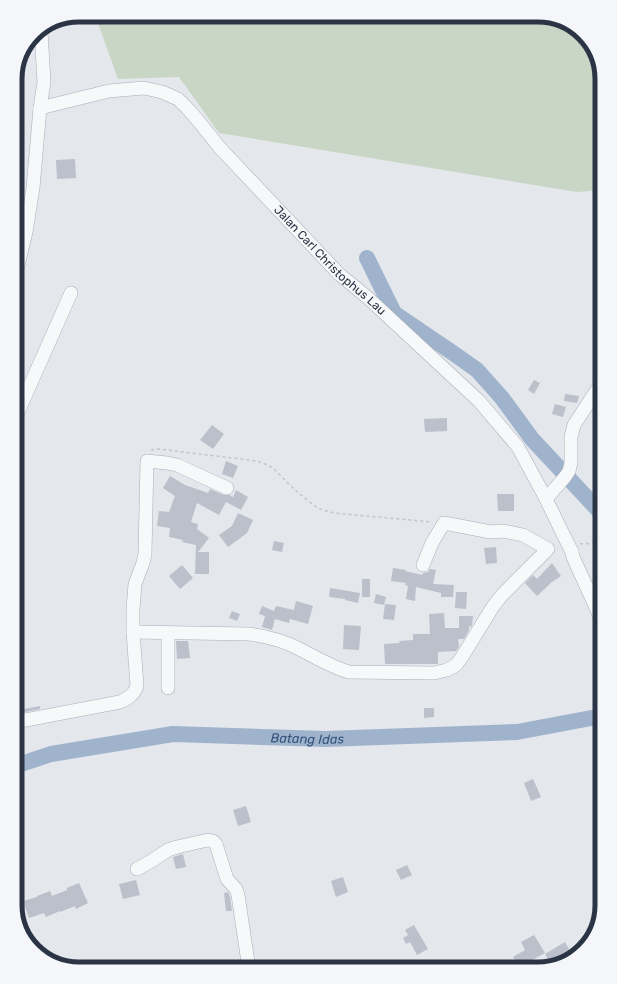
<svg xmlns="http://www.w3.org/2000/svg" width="617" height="984" font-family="Rubik,sans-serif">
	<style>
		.green { fill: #c9d6c5 }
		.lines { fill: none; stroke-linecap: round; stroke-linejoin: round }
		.river { stroke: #9fb4cc; stroke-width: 16 }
		.building { fill: #bbc0ca }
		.minor-casing { stroke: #a9aeb7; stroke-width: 14 }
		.path { stroke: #c2c5cb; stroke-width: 1.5; stroke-dasharray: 3 3; stroke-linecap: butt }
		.minor { stroke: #f7f8fa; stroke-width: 13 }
		.minor-bridge-casing { stroke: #a9aeb7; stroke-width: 14; stroke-linecap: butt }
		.minor-bridge { stroke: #f7f8fa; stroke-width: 13 }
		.labels { text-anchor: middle; stroke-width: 4; stroke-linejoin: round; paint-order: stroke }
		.street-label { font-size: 12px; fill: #2b3445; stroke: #f4f6f9 }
		.water-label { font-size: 13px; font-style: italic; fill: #34527a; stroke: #f4f6f9 }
		.rim { fill: none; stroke: #2b3445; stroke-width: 5 }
	</style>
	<rect width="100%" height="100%" fill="#e4e7ec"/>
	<polygon class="green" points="95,15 542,15 573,26 595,51 602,79 602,190 577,192 219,133 179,77 118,79"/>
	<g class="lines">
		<g class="river">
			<polyline points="367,258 394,313 453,353 477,370 502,398 532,439 602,514"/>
			<path id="s1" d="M15,766L51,754L173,734L326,739L517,732L602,716"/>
		</g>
	</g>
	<g class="building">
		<polygon points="75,159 76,178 57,179 56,160"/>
		<polygon points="534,380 540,383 534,394 528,390"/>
		<polygon points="565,394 579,396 577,403 564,401"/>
		<polygon points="555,404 566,407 563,417 552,414"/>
		<polygon points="447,418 447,431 425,432 424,419"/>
		<polygon points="212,425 224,434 213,449 200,440"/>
		<polygon points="226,461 238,466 233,478 222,474"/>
		<polygon points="170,476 185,485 208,493 210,489 224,495 230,495 233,497 236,490 248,497 241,510 226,502 219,515 197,503 191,522 198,524 197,529 209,538 198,552 209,552 209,574 195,574 196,545 182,542 183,540 169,537 170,528 157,526 159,511 169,512 175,496 163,488"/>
		<polygon points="497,494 514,494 514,511 498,511"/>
		<polygon points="238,513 253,520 247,533 228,547 219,535 232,526"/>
		<polygon points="274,541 284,543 282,552 272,550"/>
		<polygon points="496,547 497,563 486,564 484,548"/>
		<polygon points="552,563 561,576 552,582 537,596 525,583 533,575 537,579"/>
		<polygon points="182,565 193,578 180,589 169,576"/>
		<polygon points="393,568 406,570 405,571 422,575 423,573 428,572 430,569 436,570 433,584 454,585 453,597 441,597 441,593 416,587 415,601 406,599 408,586 405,585 406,583 391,581"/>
		<rect x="362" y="579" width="8" height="18"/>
		<polygon points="330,588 360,593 358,603 345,600 345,599 329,597"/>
		<polygon points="456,592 467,592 466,609 455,608"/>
		<polygon points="376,594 386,597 384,605 374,603"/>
		<polygon points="296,601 313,606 308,624 290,619 289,623 275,619 272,630 262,627 265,616 259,614 262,606 274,611 276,606 294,610"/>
		<polygon points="385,604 396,605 394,620 383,619"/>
		<polygon points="232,611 240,614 237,621 229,618"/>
		<polygon points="444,613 445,628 459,628 459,616 473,616 472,625 471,627 469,626 469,630 464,639 458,639 459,647 456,651 438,652 438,664 385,664 384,644 400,643 399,641 413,640 413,634 430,634 429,614"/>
		<polygon points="344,625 361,626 359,650 343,649"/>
		<polygon points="176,641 188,641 190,658 177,659"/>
		<polygon points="23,703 24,709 40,706 40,709 15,714 15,704"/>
		<polygon points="424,708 434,708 434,717 424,718"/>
		<polygon points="533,779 541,797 531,801 524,783"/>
		<polygon points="246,806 251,822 238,826 233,810"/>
		<polygon points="183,854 186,867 176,869 173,857"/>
		<polygon points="407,865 412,875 401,880 396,870"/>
		<polygon points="343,877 348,892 336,897 331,881"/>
		<polygon points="136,880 140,895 123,899 119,884"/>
		<polygon points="79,883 88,903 76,909 75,906 60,912 60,911 46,917 44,913 29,918 23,901 37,897 37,896 50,891 52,896 67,890 67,888"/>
		<polygon points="228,892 230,897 232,911 226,911 224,893"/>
		<polygon points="22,898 25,907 16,910 15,900"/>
		<polygon points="414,925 428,949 417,955 410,942 406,944 403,938 408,935 405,930"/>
		<polygon points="534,935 545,953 530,961 535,969 509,969 517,964 513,957 525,950 521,942"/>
		<polygon points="565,942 570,951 582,944 584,946 570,959 564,963 552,966 545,954"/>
		<polygon points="350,960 356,969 336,969"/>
	</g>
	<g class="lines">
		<defs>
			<g id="minor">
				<path id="s2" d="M40,108L109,91L144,88L162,92L178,99L188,109L200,123L220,148L339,274L367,297L479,401L518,447L546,499L563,534"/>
				<polyline points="15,278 26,232 33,188 40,108 44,82 41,31"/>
				<polyline points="15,419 71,293"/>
				<polyline points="546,499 565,477 569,471 571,463 571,437 574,425 602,382"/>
				<polyline points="572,552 573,557 602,621"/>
				<path d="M133,632L249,634C263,636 276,639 289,644C309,653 328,666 349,672L434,673L447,670L456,665L462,657L492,608L502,595L548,549L523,535L503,531L491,532L444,523L432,543L423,565"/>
				<polyline points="168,688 168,633"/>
				<path d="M15,722L120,702C128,698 134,695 137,686L133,632V609L135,584L143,563L145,554L147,461L167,463L177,465L227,488"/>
				<polyline points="137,869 153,860 168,850 177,847 208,840 213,841 216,844 227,879 236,889 238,895 249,969"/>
			</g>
		</defs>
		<use href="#minor" class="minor-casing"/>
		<g class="path">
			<polyline points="151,450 157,449 167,450 257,461 265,464 273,468 295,490 316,507 323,510 334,513 432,522"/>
			<polyline points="580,544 602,543"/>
		</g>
		<use href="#minor" class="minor"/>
		<defs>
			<polyline id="minor-bridge" points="563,534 572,552"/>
		</defs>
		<use href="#minor-bridge" class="minor-bridge-casing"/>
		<use href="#minor-bridge" class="minor-bridge"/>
	</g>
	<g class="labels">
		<g class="street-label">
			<text dy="4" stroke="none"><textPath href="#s2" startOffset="364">Jalan Carl Christophus Lau</textPath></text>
		</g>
		<g class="water-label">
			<text dy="5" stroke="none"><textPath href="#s1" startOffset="296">Batang Idas</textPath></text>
		</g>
	</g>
	<path d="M0 0H617V984H0ZM79 22H538A57 57 0 0 1 595 79V905A57 57 0 0 1 538 962H79A57 57 0 0 1 22 905V79A57 57 0 0 1 79 22Z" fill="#f4f6f9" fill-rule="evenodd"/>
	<path class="rim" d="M79 22H538A57 57 0 0 1 595 79V905A57 57 0 0 1 538 962H79A57 57 0 0 1 22 905V79A57 57 0 0 1 79 22Z"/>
</svg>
